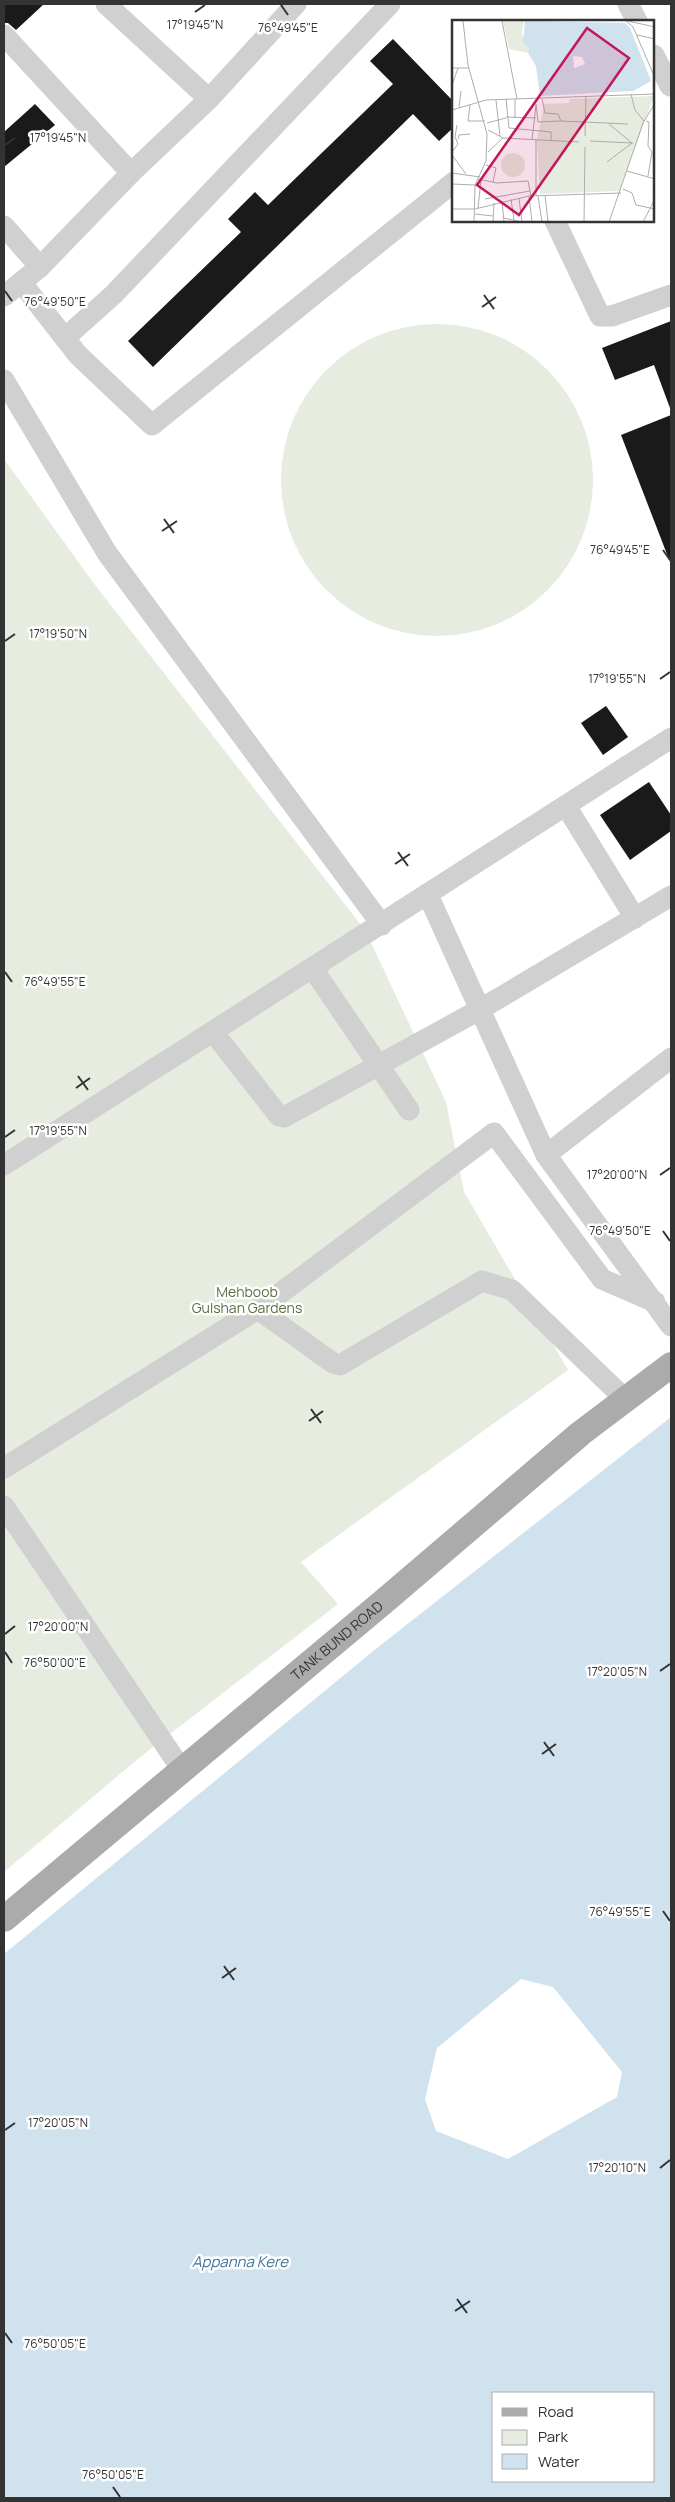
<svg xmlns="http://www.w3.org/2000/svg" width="675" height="2502" font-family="Manrope,sans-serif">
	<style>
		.green { fill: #e6ecdf }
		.water { fill: #cfe2ee; fill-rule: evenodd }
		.building { fill: #1a1a1a }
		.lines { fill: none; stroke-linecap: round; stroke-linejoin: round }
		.minor { stroke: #d0d0d0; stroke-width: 21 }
		.major { stroke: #ababab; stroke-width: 26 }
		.ticks { fill: none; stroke: #333; stroke-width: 2 }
		.labels { text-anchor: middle; stroke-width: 5; stroke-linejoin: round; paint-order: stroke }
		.park-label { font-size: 14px; fill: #56703f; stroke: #fff }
		.street-label { font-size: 14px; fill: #333; stroke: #fff }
		.water-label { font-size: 15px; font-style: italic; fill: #3f7597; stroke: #fff }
		.inset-road { fill: none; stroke: #adadad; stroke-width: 1 }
		.view { fill: #c2185b; fill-opacity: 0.15; stroke: #c2185b; stroke-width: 2.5 }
		.inset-edge { fill: none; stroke: #333; stroke-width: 2.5 }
		.ticks-label { font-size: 12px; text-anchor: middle; fill: #333; stroke: #fff; stroke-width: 5; stroke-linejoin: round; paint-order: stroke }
	</style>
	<rect width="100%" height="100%" fill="#fff"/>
	<g class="green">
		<circle cx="437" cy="480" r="156"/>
		<polygon points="4,459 95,585 365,930 446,1102 464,1192 568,1370 301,1562 338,1604 139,1758 4,1872"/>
	</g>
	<path class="water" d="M671,1417V2498H4V1954L377,1648ZM521,1979L553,1987L622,2072L617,2097L508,2159L436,2131L425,2099L437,2048ZM494,2393H654V2481H494Z"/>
	<g class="building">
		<polygon points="4,4 44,4 16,30 8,23 4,23"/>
		<polygon points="393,39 454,102 454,127 439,141 413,114 153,367 128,341 241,232 228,219 255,192 268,205 393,84 370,61"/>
		<polygon points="35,104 55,125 4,167 4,132"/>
		<polygon points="671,321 671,408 670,408 654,365 615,380 602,348"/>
		<polygon points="671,415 671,562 670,562 621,435"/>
		<polygon points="606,706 628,737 603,755 581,723"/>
		<polygon points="649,782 671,815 671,831 630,860 600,815"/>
	</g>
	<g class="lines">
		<g class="minor">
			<polyline points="106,4 209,99"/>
			<polyline points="628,4 637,21"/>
			<polyline points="4,35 131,173"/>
			<polyline points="654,55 670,86"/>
			<polyline points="555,221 600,316 612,316 671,295"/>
			<polyline points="4,226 40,267"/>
			<polyline points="21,282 78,355 152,425 454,182"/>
			<polyline points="4,296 40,267 131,173 209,99 296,4"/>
			<polyline points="65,338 114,294 390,4"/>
			<polyline points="4,380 107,553 382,925"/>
			<polyline points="566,806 635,918"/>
			<polyline points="428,895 546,1155 671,1326"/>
			<polyline points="313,969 409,1110"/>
			<polyline points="213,1032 279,1116 284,1117 479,1010 671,896"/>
			<polyline points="546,1155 671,1058"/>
			<polyline points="4,1165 671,738"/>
			<polyline points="258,1310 494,1133 602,1279 655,1302"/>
			<polyline points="4,1468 256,1310 259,1310 333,1363 340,1365 482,1281 512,1290 625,1399"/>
			<polyline points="4,1506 182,1770"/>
		</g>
		<path class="major" id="s1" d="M4,1919L382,1603L581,1433L671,1365"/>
	</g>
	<path class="ticks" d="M281,5L288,15M195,12L205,5M5,145L15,138M5,291L12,301M484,295L494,309M482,307L496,297M164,519L174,533M162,531L177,521M663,550L670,560M5,641L15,634M660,679L670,672M398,852L408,866M395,864L410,854M5,972L12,982M78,1076L88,1090M76,1088L90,1078M5,1137L15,1130M660,1175L670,1168M663,1231L670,1241M311,1409L321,1423M309,1421L323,1411M5,1634L15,1626M5,1652L12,1663M660,1671L670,1664M544,1742L554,1756M542,1754L556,1744M663,1911L670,1921M224,1966L234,1980M222,1978L236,1968M5,2130L15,2123M660,2168L670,2160M457,2299L467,2313M455,2311L470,2301M5,2333L12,2343M113,2487L120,2497"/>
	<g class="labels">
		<g class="park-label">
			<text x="247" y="1297">Mehboob<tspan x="247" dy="16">Gulshan Gardens</tspan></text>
		</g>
		<g class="street-label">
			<text dy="5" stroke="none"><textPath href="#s1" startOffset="434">TANK BUND ROAD</textPath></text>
		</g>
		<g class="water-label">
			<text x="240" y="2267">Appanna Kere</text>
		</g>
	</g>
	<g transform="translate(452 20)">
		<rect width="202" height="202" fill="#fff"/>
		<path d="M51,1H72L70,13L77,27L76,33L57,29ZM202,76L167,171L88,174L85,120L92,84L117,83V79ZM49 145a12 12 0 1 1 24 0a12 12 0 1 1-24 0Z" fill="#e6ecdf"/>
		<path d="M73,1L173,3L178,8L199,61L181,71L88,76L84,46L76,33L77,27L71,23ZM121,36L130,37L133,44L122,48Z" fill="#cfe2ee" fill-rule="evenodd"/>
		<path class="inset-road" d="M11,1L16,45L35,114L34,141L23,165L22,202M50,1L65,79M174,1L181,7L203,58M176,1L203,7M185,15L203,19M0,48H17M0,65L6,48M179,74L183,90L192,101M54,79L57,108L99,112V120M90,79L93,93L106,94L109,101L176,104M44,80L48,116M84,84L86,102L109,101M18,85L16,101H33M7,87L9,71M0,90L34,80L203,74M54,97L84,98M63,98V79M194,101L197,102L196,126L200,132L196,156M35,103L54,98M133,116L134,76M51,118L127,122M6,119L7,115L18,114M80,120L84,85M138,121L181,123M0,132L6,124L3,117L5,105M36,132L51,118L36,110M0,135L14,154M155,142L180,123L157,104M34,145L44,148L41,162M175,151L203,159M0,153L28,157M26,159L45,163L76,161L79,176M0,164L23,165M171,169L180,173L184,185L203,189M93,175L96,202M77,176L80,202M84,176V120M86,176L90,202M33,179L78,171M59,179L62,200M50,181L52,202M26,188L29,160M0,189H23L77,176L169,173M23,194L41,196M52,198L70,202L67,178M41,202L42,183M132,202L133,127M157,202L191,103L203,83M191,202L203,179"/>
		<path class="view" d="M135,8L177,38L67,195L25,165Z"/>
		<rect width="202" height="202" class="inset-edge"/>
	</g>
	<g class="ticks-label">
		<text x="195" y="29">17°19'45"N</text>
		<text x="288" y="32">76°49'45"E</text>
		<text x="58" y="142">17°19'45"N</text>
		<text x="55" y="306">76°49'50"E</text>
		<text x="620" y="554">76°49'45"E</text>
		<text x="58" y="638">17°19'50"N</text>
		<text x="617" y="683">17°19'55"N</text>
		<text x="55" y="986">76°49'55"E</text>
		<text x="58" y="1135">17°19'55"N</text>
		<text x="617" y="1179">17°20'00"N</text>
		<text x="620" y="1235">76°49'50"E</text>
		<text x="58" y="1631">17°20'00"N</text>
		<text x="55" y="1667">76°50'00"E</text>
		<text x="617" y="1676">17°20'05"N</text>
		<text x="620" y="1916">76°49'55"E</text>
		<text x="58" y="2127">17°20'05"N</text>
		<text x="617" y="2172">17°20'10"N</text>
		<text x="55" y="2348">76°50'05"E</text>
		<text x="113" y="2479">76°50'05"E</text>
	</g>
	<rect width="675" height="2502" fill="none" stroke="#333333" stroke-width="10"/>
	<rect x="492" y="2392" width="162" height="90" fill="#ffffff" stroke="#adadad"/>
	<rect x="502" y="2408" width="25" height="8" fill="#ababab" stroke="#adadad"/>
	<text x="538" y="2417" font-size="15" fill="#333333">Road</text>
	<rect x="502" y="2430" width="25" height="15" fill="#e6ecdf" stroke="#adadad"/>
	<text x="538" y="2442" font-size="15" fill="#333333">Park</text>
	<rect x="502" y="2454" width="25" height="15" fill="#cfe2ee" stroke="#adadad"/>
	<text x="538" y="2467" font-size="15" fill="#333333">Water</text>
</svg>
